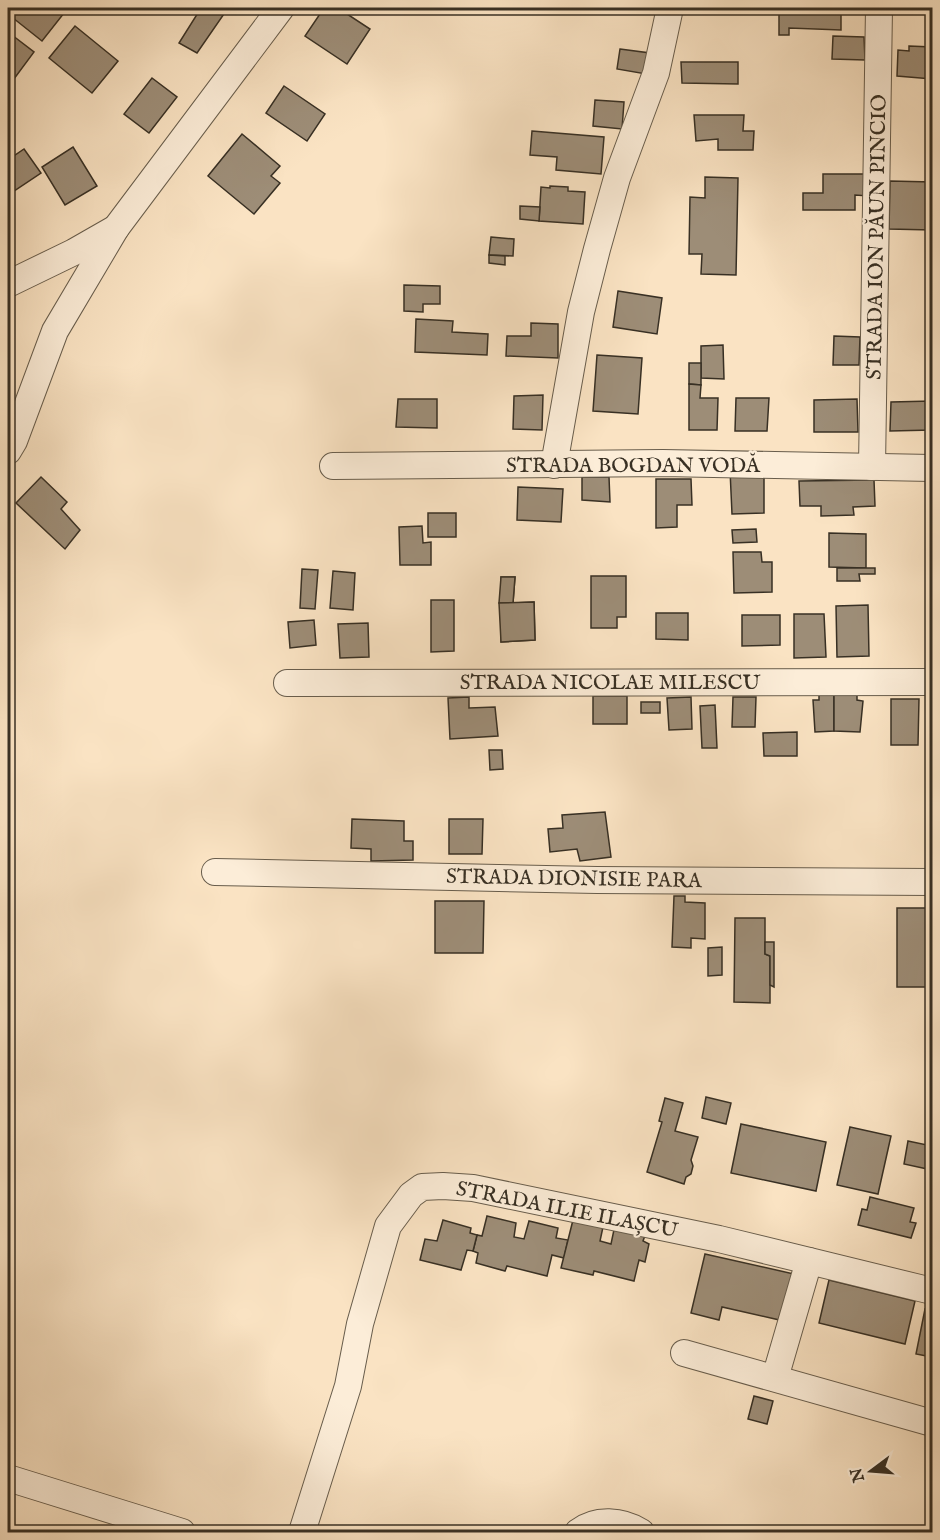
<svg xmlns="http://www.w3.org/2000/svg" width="940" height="1540" font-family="'IM FELL English',serif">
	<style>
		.building { fill: #9d8d77; stroke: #383024; stroke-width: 1.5 }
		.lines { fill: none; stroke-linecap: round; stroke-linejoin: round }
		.street-casing { stroke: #685d4c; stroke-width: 28 }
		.street { stroke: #fcedd8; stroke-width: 26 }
		.labels { text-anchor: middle; stroke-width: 4.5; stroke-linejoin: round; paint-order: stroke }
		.street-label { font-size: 21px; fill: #383024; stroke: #fcedd8 }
	</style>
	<rect width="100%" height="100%" fill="#fae3c3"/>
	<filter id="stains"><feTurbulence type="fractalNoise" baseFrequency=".00333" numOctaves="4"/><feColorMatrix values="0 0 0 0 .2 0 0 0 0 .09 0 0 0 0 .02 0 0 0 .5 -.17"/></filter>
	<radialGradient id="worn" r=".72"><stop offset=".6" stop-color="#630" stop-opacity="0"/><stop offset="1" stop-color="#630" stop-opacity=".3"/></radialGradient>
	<g class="building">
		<polygon points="13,8 68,8 42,41 8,14"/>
		<polygon points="201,8 221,8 226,11 197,53 179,43"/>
		<polygon points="324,8 338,8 370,29 347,64 305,36"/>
		<polygon points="779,9 841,14 841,30 789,28 789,35 779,35"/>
		<polygon points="75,26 118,61 92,93 49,58"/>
		<polygon points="8,32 34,52 8,87"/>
		<polygon points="833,36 864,37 865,60 832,59"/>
		<polygon points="909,46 932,47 932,79 897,76 898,50 909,51"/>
		<polygon points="620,49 650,53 646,74 617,69"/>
		<polygon points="681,62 738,62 738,84 682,83"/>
		<polygon points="152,78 177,97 149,133 124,114"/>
		<polygon points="284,86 325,114 307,141 266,113"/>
		<polygon points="595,100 624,102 622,129 593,126"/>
		<polygon points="694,115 744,115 743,131 754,131 753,150 718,150 718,139 696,141"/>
		<polygon points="532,131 604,137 601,174 556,170 557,157 530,155"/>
		<polygon points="242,134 280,166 271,176 280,183 254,214 208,176"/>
		<polygon points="73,147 97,186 65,205 42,167"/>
		<polygon points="24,149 41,173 8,195 8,160"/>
		<polygon points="823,174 869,174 869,196 855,195 855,210 803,210 803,193 823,193"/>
		<polygon points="705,177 738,178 736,275 701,274 702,254 689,254 690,197 705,198"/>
		<polygon points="890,181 932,182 932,230 889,229"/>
		<polygon points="550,186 568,187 568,191 585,192 583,224 539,221 541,187 550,188"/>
		<polygon points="520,206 540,207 539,221 520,219"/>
		<polygon points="491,237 514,239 513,256 489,255"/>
		<polygon points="489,255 505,256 505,265 489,263"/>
		<polygon points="404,285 440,286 440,304 423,304 423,312 404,311"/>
		<polygon points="618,291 662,298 657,334 613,327"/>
		<polygon points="416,319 453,321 452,332 488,334 487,355 415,352"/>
		<polygon points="531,323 558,324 558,358 506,356 507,336 531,336"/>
		<polygon points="834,336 860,337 859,365 833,365"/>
		<polygon points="723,345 724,379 701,378 701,346"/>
		<polygon points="597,355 642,358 638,414 593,411"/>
		<polygon points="689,363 701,363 701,385 689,384"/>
		<polygon points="689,384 701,385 700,398 718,398 717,430 689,430"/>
		<polygon points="543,395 542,430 513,429 514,396"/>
		<polygon points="736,398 769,398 767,431 735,431"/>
		<polygon points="398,399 437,399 437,428 396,427"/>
		<polygon points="857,399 858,432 814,432 814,400"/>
		<polygon points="932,401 932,430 890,431 891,402"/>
		<polygon points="730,470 764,476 764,513 732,514"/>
		<polygon points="41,477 67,502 61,509 80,530 65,549 16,503"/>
		<polygon points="582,477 609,477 610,502 582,500"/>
		<polygon points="656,479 691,479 692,505 677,505 677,527 656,528"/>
		<polygon points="874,480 875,506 853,507 854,515 821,516 821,506 800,506 799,481"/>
		<polygon points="518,487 563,489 561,522 517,520"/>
		<rect x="428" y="513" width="28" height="24"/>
		<polygon points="422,526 423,543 431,542 431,565 400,565 399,527"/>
		<polygon points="756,529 757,542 733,543 732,530"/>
		<polygon points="829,533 866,534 866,568 829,567"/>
		<polygon points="733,552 761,552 762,562 772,562 772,592 734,593"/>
		<polygon points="837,568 875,568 875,574 859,574 860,581 837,581"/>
		<polygon points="302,569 318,570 315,609 300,608"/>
		<polygon points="333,571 355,573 353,610 330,608"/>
		<polygon points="591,576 626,576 626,617 617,617 617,628 591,628"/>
		<polygon points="501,577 515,577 513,603 534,602 535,640 501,642"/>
		<polygon points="501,577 515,577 513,603 499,603"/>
		<polygon points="431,600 454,600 454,651 431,652"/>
		<polygon points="534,602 535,640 501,642 499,603"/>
		<polygon points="868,605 869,656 837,657 836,606"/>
		<polygon points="656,613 688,613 688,640 656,639"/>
		<polygon points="794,614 824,614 826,657 794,658"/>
		<polygon points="742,615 780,615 780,645 742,646"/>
		<polygon points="314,620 316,645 290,648 288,622"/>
		<polygon points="368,623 369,657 340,658 338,624"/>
		<polygon points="834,693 834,731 815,732 813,700 819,700 819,694"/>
		<polygon points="834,693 857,693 857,700 863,701 860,732 834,731"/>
		<rect x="593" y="696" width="34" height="28"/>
		<polygon points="469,697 469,708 495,707 498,736 450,739 448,698"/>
		<polygon points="691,697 692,729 669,730 667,698"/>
		<polygon points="733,697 756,697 755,727 732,727"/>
		<polygon points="891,699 919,699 918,745 891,745"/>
		<rect x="641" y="702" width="19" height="11"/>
		<polygon points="715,705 717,748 702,748 700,706"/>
		<polygon points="797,732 797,756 764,756 763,733"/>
		<polygon points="489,750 502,750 503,769 490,770"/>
		<polygon points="605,812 611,857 580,861 577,849 550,852 548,829 563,828 562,815"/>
		<polygon points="352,819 404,821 404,841 413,841 413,860 371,861 371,849 351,848"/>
		<polygon points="449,819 483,819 482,854 449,854"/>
		<polygon points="674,896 685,896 685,902 705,903 705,939 691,938 691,948 672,947"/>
		<polygon points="435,901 484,901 483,953 435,953"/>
		<rect x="897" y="908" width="35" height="79"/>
		<polygon points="735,918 765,918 765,954 770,956 770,1003 734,1002"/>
		<polygon points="765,942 774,942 774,987 770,985 770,956 765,954"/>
		<polygon points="722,947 722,975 708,976 708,948"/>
		<polygon points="706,1097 731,1103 726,1124 702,1118"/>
		<polygon points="665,1098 683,1103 675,1131 698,1137 691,1160 693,1166 691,1174 686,1177 684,1184 647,1172 662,1122 659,1121"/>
		<polygon points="741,1124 826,1142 816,1191 731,1173"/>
		<polygon points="850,1127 891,1136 878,1194 837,1185"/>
		<polygon points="908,1141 932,1146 932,1170 904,1164"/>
		<polygon points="870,1197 914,1208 910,1222 916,1223 911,1238 858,1225 862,1209 867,1210"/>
		<polygon points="487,1216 516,1223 514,1237 524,1239 529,1221 558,1228 556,1238 568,1240 564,1258 552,1255 547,1276 507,1266 505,1271 476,1263 478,1253 473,1251 477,1235 482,1236"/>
		<polygon points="443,1220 471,1228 470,1233 477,1235 473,1251 467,1250 461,1270 420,1260 425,1239 437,1241"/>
		<polygon points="573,1220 603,1227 600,1241 611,1244 615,1225 646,1233 643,1241 649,1244 645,1262 639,1260 634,1281 594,1271 593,1275 561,1268"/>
		<polygon points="705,1254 794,1274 784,1321 722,1307 719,1320 691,1313"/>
		<polygon points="829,1280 915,1301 905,1344 819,1323"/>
		<polygon points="925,1309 932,1311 932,1357 916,1354"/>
		<polygon points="754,1396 773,1401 767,1424 748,1419"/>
	</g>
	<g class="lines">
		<defs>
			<g id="street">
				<polyline points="8,284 74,252 116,228"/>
				<polyline points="8,451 14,441 55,331 116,228 281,8"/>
				<polyline points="554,465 581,312 597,249 617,178 656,73 670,8"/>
				<polyline points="333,466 663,463 932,468"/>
				<polyline points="872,467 879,8"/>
				<polyline points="287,683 932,682"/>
				<polyline points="215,872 597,880 932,882"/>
				<polyline points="684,1353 932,1423"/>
				<polyline points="775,1378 809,1261"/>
				<polyline points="8,1478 182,1532"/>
				<polyline points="302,1532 348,1386 360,1324 388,1226 411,1195 422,1187 443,1186 473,1188 719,1239 932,1291"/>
				<path d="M578,1532C596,1518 622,1520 641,1532"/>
			</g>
		</defs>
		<use href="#street" class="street-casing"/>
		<use href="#street" class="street"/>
	</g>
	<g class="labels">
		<g class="street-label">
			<text transform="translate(876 237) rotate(-89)" y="7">STRADA ION PĂUN PINCIO</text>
			<text x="633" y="472">STRADA BOGDAN VODĂ</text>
			<text x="610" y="689">STRADA NICOLAE MILESCU</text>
			<text transform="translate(574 878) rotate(1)" y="7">STRADA DIONISIE PARA</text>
			<text transform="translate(567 1209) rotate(11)" y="7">STRADA ILIE ILAȘCU</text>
		</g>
	</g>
	<rect width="940" height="1540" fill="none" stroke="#fae3c3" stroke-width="30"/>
	<rect x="9" y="9" width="922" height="1522" fill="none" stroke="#383024" stroke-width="3"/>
	<rect x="15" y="15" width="910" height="1510" fill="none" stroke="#383024" stroke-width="1.5"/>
	<g transform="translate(871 1471) rotate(254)" stroke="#fcedd8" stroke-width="4.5" paint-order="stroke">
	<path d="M0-4.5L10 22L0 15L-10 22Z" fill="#383024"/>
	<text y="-9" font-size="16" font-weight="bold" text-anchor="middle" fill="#383024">N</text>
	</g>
	<rect width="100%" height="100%" filter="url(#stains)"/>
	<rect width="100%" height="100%" fill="url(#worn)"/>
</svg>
